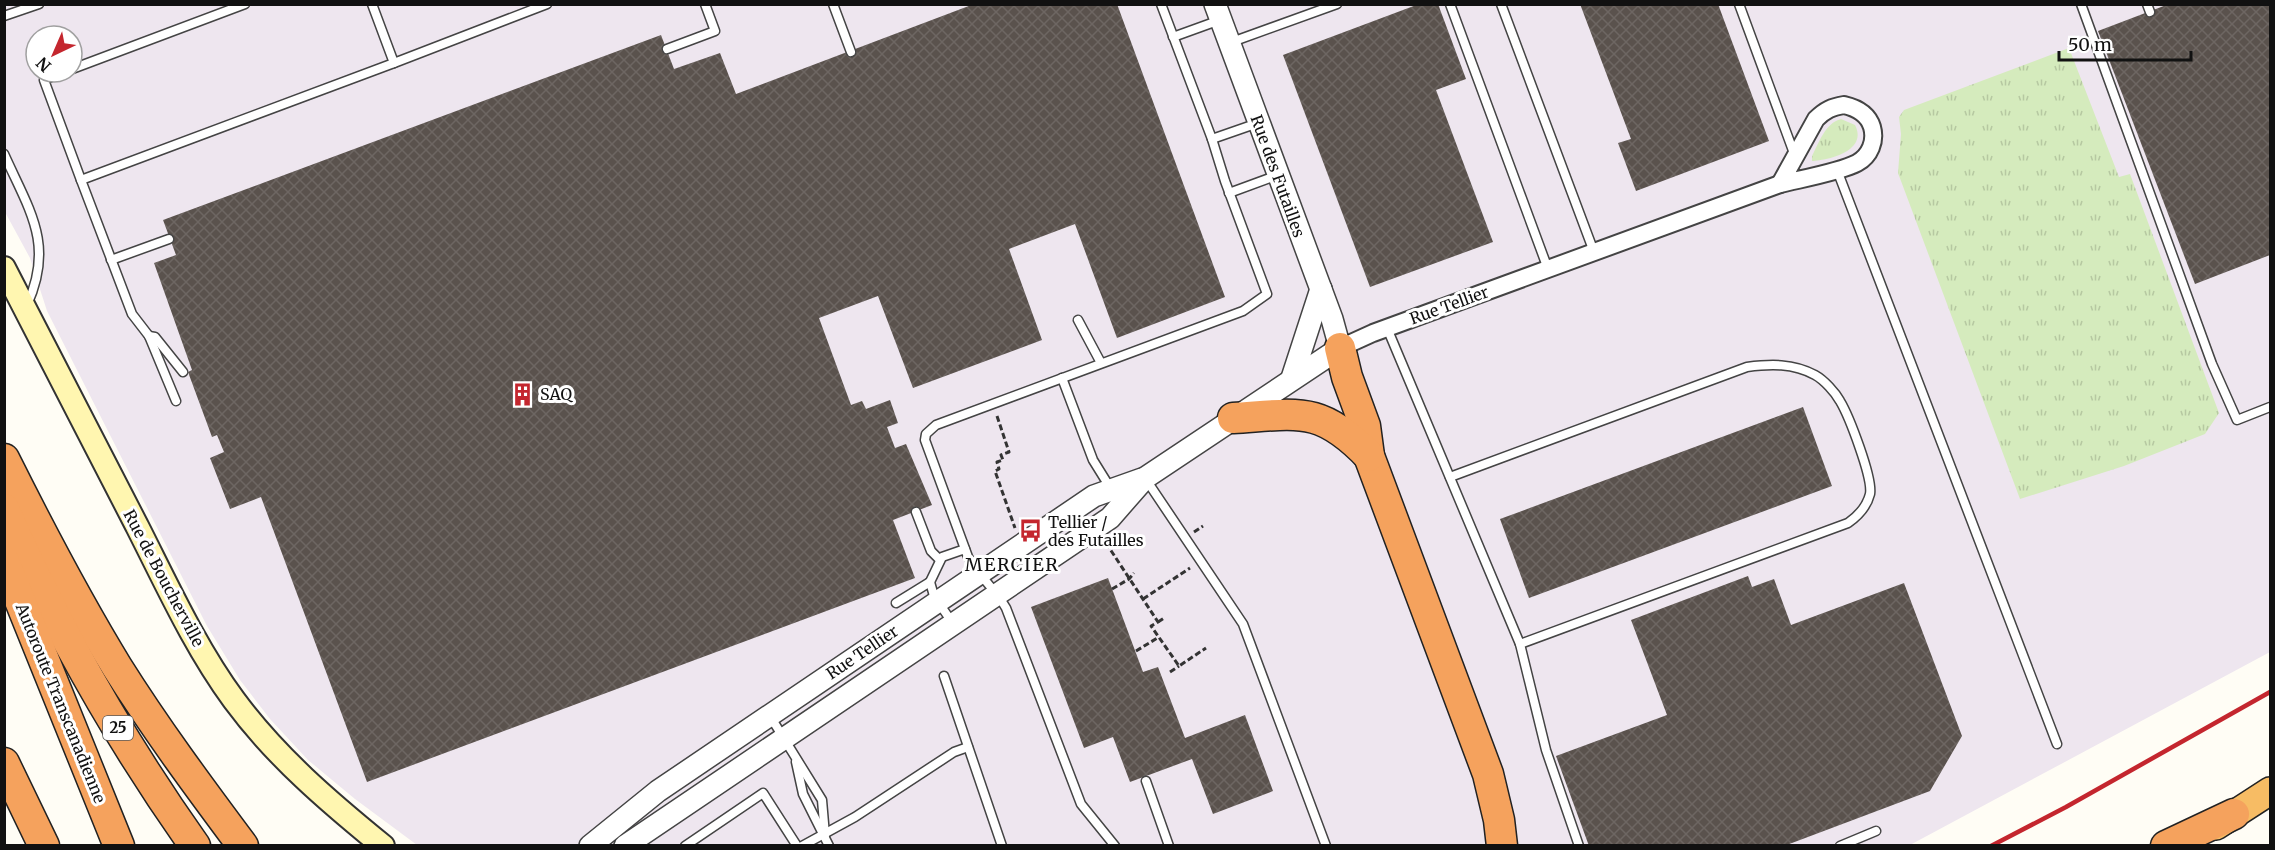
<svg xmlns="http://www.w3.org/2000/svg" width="2275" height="850" font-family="Merriweather,serif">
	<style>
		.industrial { fill: #eee6ef; fill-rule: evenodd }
		.grass { fill: url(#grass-tufts) }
		.building { fill: url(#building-cross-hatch) }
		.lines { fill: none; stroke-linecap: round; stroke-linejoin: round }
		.service-casing { stroke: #444; stroke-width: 11 }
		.minor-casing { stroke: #444; stroke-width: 20 }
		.tertiary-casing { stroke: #444; stroke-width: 24 }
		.secondary-casing { stroke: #333; stroke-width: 26 }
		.trunk-casing { stroke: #222; stroke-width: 30 }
		.motorway-casing { stroke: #222; stroke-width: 33 }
		.path { stroke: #333; stroke-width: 3; stroke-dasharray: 6 3; stroke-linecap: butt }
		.service { stroke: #fff; stroke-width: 8 }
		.minor { stroke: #fff; stroke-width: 16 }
		.tertiary { stroke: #fff; stroke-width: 21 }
		.secondary { stroke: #fff6b0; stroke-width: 22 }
		.trunk { stroke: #f7bc64; stroke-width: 27 }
		.motorway { stroke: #f5a25d; stroke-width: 30 }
		.rail { stroke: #c4262e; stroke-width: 4.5 }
		.labels { text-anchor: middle; stroke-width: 6; stroke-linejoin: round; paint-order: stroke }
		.shield { fill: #fff; stroke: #585858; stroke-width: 1.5 }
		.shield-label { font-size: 15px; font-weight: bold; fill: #111 }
		.street-label { font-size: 16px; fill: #111; stroke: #fff }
		.poi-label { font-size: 16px; fill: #111; stroke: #fff; text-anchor: start }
		.neighbourhood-label { font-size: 18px; letter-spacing: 1.5px; fill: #111; stroke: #fff }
	</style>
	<defs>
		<pattern id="grass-tufts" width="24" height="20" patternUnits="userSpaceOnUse" patternTransform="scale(1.5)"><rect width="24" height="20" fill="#d5ebbd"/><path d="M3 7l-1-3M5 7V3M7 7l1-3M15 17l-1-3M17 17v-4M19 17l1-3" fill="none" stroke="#b6c8a1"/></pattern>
		<pattern id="building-cross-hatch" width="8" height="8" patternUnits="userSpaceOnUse" patternTransform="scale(1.5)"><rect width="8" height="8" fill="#5a524d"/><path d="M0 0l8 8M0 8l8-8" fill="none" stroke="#6d6662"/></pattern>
	</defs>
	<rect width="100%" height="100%" fill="#fffdf5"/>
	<path class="industrial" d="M4,5H2270V652L1910,845H417L355,799L308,760L270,719L240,680L207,626L47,311L30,258L5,212ZM36,36H72V72H36Z"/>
	<g class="grass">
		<polygon points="2069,48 2119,177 2130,174 2219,413 2205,434 2124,466 2020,499 1898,173 1901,134 1899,117 1904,110"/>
		<path d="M1841,119L1855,125C1868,150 1831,160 1812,161V156C1819,143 1825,123 1841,119Z"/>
	</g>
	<g class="building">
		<polygon points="974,4 1117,4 1225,297 1117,338 1075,224 1009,249 1042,340 913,388 878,296 819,318 851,405 862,401 866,409 890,400 898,423 887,427 895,448 906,444 932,505 893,520 915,578 367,782 261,497 230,509 210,458 224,452 217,435 212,437 188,372 192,370 154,263 176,255 163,220 661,35 674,69 720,53 736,94"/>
		<polygon points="1419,4 1438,4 1466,79 1436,90 1493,242 1370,287 1283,55"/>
		<polygon points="1580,4 1718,4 1769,141 1636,191 1618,143 1631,139"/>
		<polygon points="2169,4 2270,4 2270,255 2195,284 2098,31"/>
		<polygon points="1803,407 1832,486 1529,598 1500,519"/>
		<polygon points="1748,576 1752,587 1774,579 1791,625 1904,583 1962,736 1930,791 1784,846 1589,846 1556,756 1667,715 1631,620"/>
		<polygon points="1108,578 1143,672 1158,667 1185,738 1245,715 1273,791 1213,814 1192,759 1130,782 1113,737 1084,748 1031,607"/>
	</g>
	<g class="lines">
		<defs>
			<g id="service">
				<polyline points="372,4 394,63 547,4"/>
				<polyline points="833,4 851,52"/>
				<polyline points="1161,4 1212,139 1258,123"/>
				<polyline points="1450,4 1548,269"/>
				<polyline points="1501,4 1594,252"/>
				<polyline points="1739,4 1795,156"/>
				<polyline points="2081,4 2212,364 2237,420 2270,407"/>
				<polyline points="2147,4 2150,12"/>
				<polyline points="4,16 39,4"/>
				<polyline points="1173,37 1220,20"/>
				<polyline points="1229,43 1337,4"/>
				<polyline points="667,49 715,31 705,4"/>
				<polyline points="72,69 245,4"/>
				<polyline points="64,72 44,80 81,180"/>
				<path d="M4,154C29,210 55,244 27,305"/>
				<polyline points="1837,170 2057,744"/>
				<polyline points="1229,193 1278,175"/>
				<polyline points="111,260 169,239"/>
				<polyline points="1078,320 1101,363"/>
				<polyline points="1387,328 1520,644"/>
				<polyline points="149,336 155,337 183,372"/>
				<polyline points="1062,378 1093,460 1111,489"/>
				<polyline points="176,401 149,336 132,314 81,180 394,63"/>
				<path d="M1450,477L1747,367C1770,364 1793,363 1815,375C1824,380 1835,392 1840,401C1849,416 1873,478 1870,494C1867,506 1858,516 1848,523L1520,644L1546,750L1579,846"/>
				<polyline points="1145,478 1243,624 1326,846"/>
				<polyline points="916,512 931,551 940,560"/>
				<polyline points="896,603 930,582"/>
				<polyline points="954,625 934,596 930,582 942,557 965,549"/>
				<polyline points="944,676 1002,846"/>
				<polyline points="770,716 822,800 825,835"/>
				<polyline points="796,762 803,794 829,846"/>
				<polyline points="1146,781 1169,846"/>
				<polyline points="685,846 763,793 797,846"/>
				<polyline points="802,846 855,817 954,752 968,747"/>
				<path d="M1115,846L1081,804L1006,608C995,589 979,576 968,557L925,440L926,434L936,425L1243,311L1267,294L1225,181L1212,139"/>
				<polyline points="1840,846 1876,831"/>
			</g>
			<g id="minor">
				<path d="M1844,105C1857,108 1868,114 1872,127C1876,141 1870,156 1857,163C1840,172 1800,179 1780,184L1816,119C1825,110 1832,107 1844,105Z"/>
				<polyline points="1340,348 1373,333 1780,184"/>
			</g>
			<g id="tertiary">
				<polyline points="1292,378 1321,289"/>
				<polyline points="590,846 658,791 1094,496 1142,479"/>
				<polyline points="625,846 1110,518 1145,478 1340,348 1332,319 1215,4"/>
			</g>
			<path id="secondary" d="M4,268C49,354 93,440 137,526C167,585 195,647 234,700C276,757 329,802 383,846"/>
			<polyline id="trunk" points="2216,826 2270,791"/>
			<g id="motorway">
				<polyline points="1340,348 1347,377 1365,426 1369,456 1488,774 1499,820 1502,846"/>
				<path d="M1233,418C1298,414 1320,405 1369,456"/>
				<path d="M4,459C39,529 76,600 117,667C156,729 199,787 243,846"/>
				<path d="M4,509C56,628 120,740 195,846"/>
				<polyline points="4,561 119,846"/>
				<polyline points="4,763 44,846"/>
				<polyline points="2166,846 2234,814"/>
			</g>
		</defs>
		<use href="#service" class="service-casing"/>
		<use href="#minor" class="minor-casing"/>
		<use href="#tertiary" class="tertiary-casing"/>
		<use href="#secondary" class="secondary-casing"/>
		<use href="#trunk" class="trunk-casing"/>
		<use href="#motorway" class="motorway-casing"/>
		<g class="path">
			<polyline points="997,416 1009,452 1001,455 1003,460 997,462 999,469 995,471 1015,528"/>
			<polyline points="1194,532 1203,526"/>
			<polyline points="1106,543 1158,622 1151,626 1179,666 1206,648"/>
			<polyline points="1112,589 1129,579 1134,573"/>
			<polyline points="1143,599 1190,568"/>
			<polyline points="1158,622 1164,618"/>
			<polyline points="1136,651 1159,637"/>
			<polyline points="1170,672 1179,666"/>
		</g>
		<use href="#service" class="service"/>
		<use href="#minor" class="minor"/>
		<use href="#tertiary" class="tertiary"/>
		<use href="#secondary" class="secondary"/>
		<use href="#trunk" class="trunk"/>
		<use href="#motorway" class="motorway"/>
		<polyline class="rail" points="1991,846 2066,807 2270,692"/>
	</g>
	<defs>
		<symbol id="building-bare" viewBox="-9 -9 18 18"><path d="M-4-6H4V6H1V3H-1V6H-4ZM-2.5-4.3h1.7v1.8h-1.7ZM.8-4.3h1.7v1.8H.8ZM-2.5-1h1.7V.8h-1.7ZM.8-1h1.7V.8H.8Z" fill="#c4262e" stroke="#fff" stroke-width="2.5" paint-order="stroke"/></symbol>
		<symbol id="bus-bare" viewBox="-9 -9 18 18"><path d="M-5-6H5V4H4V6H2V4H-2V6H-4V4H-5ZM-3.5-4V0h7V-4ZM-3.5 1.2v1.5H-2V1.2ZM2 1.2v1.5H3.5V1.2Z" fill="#c4262e" stroke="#fff" stroke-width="2.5" paint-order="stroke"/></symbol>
	</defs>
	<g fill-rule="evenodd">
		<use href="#building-bare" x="506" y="378" width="33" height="33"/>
		<use href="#bus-bare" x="1014" y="514" width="33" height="33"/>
	</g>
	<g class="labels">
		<rect class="shield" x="103" y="716" width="30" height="24" rx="4.5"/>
		<g class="shield-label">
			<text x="118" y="733">25</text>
		</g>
		<g class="street-label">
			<text transform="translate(1278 176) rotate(70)" y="6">Rue des Futailles</text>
			<text transform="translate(1449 305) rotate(-20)" y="6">Rue Tellier</text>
			<text transform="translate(164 578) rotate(62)" y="6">Rue de Boucherville</text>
			<text transform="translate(862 652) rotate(-34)" y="6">Rue Tellier</text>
			<text transform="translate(61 703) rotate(68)" y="6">Autoroute Transcanadienne</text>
		</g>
		<g class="poi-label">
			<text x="540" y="400">SAQ</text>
			<text x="1048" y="528">Tellier /<tspan x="1048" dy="18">des Futailles</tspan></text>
		</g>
		<g class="neighbourhood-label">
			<text x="1012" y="571">MERCIER</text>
		</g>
	</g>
	<rect width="2275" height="850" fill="none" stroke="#111111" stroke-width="12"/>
	<g transform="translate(54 54) rotate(224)"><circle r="28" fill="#ffffff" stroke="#a0a0a0" stroke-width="1.5"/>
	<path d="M0-4.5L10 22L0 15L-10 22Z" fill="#c4262e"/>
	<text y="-9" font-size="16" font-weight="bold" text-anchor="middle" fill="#111111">N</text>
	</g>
	<path d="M2059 51v9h132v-9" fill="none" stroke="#111111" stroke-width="3"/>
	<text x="2068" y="51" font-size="18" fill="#111111" stroke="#ffffff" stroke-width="4.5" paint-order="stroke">50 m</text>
</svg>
